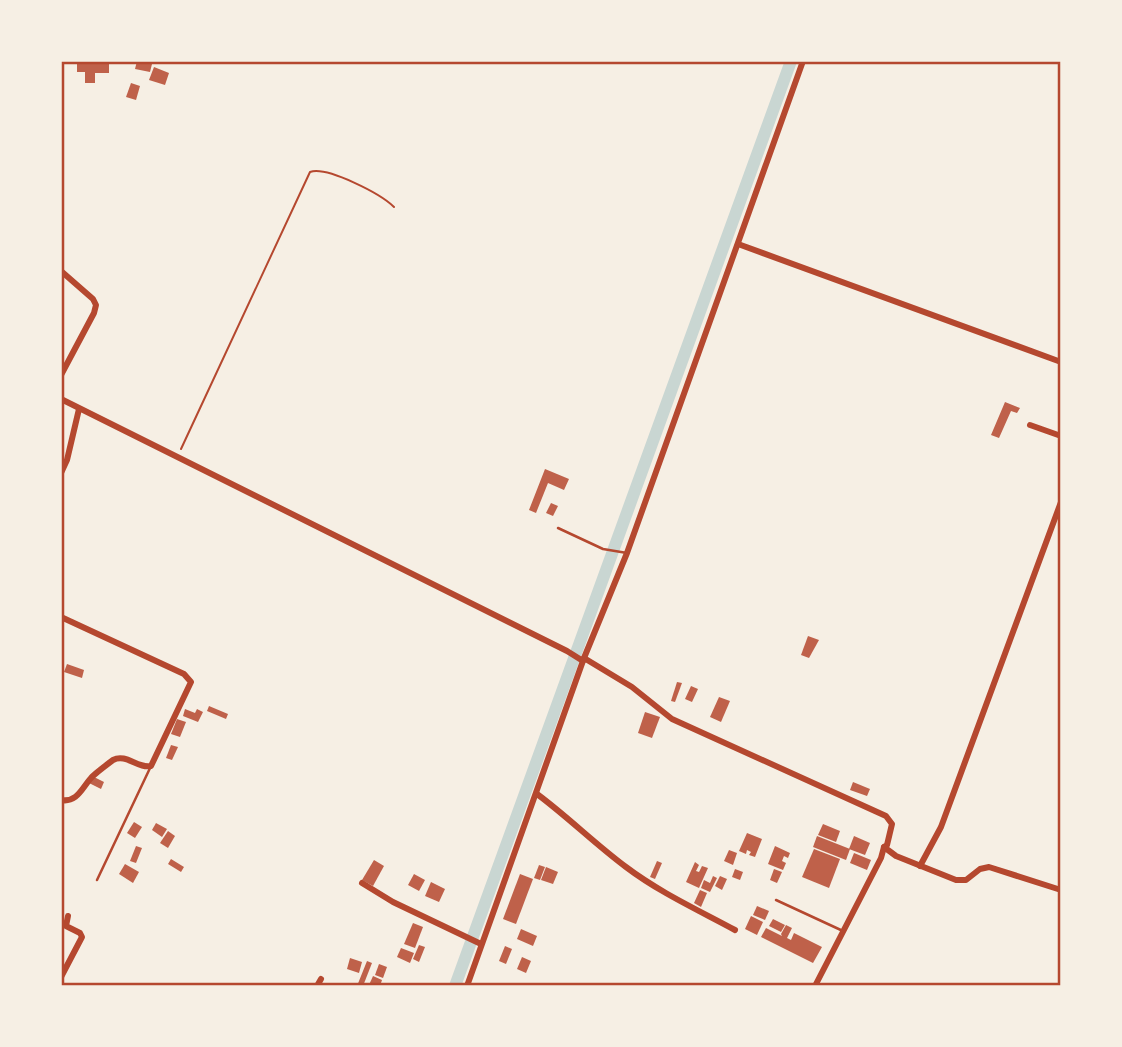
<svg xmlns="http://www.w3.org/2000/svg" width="1122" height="1047" font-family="Inter,sans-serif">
<rect width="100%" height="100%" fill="#f6efe4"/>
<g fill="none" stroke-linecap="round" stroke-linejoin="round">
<!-- canal -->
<path stroke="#c9d6d2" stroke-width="12" d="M455 986 791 61"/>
</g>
<!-- building -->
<g fill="#bf614a">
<path d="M77 61H109V73H95V83H85V72H77Z"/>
<path d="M137 61 152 64 150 72 135 69Z"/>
<path d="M154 67 169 73 165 85 149 80Z"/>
<path d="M131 83 140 86 136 100 126 97Z"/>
<path d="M1005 402 1020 408 1017 413 1011 411 999 438 991 435Z"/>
<path d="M545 469 569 479 564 490 548 483 536 513 529 510Z"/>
<path d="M551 503 558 506 553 516 546 513Z"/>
<path d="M808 636 819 640 809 658 801 655Z"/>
<path d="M67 664 84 670 82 678 64 672Z"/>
<path d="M677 682 682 683 675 702 671 701Z"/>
<path d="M691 686 698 689 692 702 685 699Z"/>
<path d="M719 697 730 701 721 722 710 717Z"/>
<path d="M209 706 228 714 226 719 207 711Z"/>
<path d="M185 709 195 713 197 709 203 712 198 722 183 716Z"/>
<path d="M645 712 660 717 652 738 638 733Z"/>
<path d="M177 719 186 722 180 737 171 734Z"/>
<path d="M171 745 178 747 172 760 166 758Z"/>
<path d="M92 776 104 782 101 789 89 783Z"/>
<path d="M853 782 870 789 867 796 850 790Z"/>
<path d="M134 822 142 827 135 838 127 833Z"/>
<path d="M156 823 167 829 162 837 152 830Z"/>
<path d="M823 824 840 831 836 842 818 835Z"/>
<path d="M168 831 175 836 168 848 160 843Z"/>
<path d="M747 833 762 839 755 857 749 855 751 852 747 850 746 854 739 851Z"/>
<path d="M817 836 850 849 846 860 813 847Z"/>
<path d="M854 836 870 843 865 855 849 849Z"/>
<path d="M136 846 142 848 136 863 130 861Z"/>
<path d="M775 846 790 853 788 858 784 856 782 861 786 863 783 870 768 864Z"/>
<path d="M814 849 840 859 829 888 802 877Z"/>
<path d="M729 850 737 853 733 865 724 861Z"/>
<path d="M854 853 871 860 867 870 850 863Z"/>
<path d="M171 859 184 867 181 872 168 864Z"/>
<path d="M374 860 384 866 373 886 362 880Z"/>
<path d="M657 861 662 863 655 879 650 877Z"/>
<path d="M695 862 699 865 696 871 699 872 702 866 708 868 699 888 686 882Z"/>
<path d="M125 864 139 872 133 883 119 874Z"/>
<path d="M539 865 545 867 540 880 534 878Z"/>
<path d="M546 867 558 872 553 884 541 880Z"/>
<path d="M735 869 743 872 740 880 732 877Z"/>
<path d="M774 869 782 872 777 883 770 880Z"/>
<path d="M414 874 425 880 419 891 408 885Z"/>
<path d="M520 874 533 879 516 924 503 919Z"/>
<path d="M713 876 717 878 710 892 701 888 704 880 710 883Z"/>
<path d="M720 876 727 879 722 890 715 886Z"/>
<path d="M431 882 445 889 439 902 425 896Z"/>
<path d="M700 890 707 893 701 907 694 903Z"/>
<path d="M757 906 769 911 765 920 753 915Z"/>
<path d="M751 916 763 922 757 935 745 929Z"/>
<path d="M773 919 785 925 781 932 769 926Z"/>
<path d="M413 923 423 927 415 948 404 944Z"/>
<path d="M786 925 792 928 787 938 791 940 794 933 822 947 813 963 761 937 766 928 782 936 781 934Z"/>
<path d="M521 929 537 936 533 946 517 939Z"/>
<path d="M419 945 425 947 419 962 413 959Z"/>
<path d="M505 946 512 949 506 964 499 961Z"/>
<path d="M401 948 414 953 410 963 397 957Z"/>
<path d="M522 957 531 961 526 973 517 969Z"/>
<path d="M350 958 362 962 359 973 347 969Z"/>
<path d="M367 961 372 963 363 986H357Z"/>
<path d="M379 964 387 967 383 978 375 975Z"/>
<path d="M373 976 382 980 380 986 369 985Z"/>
</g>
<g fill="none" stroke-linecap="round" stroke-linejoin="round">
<!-- path -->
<path stroke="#b5482f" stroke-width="2" d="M181 449 310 172C327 166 381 194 394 207"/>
<!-- service -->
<g stroke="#b5482f" stroke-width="2.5">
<path d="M558 528 603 549 627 553"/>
<path d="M97 880 151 766"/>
<path d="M776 900 843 931"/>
</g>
<!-- minor -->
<g stroke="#b5482f" stroke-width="6">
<path d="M738 244 1061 362"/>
<path d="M61 271 93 299 96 305 94 313 61 375"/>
<path d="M61 399 567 651 583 661 584 658 632 687 672 719 886 816 892 824 887 845 884 847 896 856 956 880H966L980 869 989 867 1061 890"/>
<path d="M1030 425 1061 436"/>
<path d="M61 473 67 460 79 409"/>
<path d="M61 617 184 674 191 682 151 766C138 769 126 753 113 760 109 763 93 775 91 778 82 788 77 803 61 800"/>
<path d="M537 794C568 817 595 844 626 867 659 892 698 910 735 930"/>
<path d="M920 866 941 827 1061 502"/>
<path d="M362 883 393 902 481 944"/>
<path d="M61 977 82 937 80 933 66 926 68 916"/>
<path d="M317 986 321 979"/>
<path d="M467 986 584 658 627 553 803 61"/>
<path d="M815 986 881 858 884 847"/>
</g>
</g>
<!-- border -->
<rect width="1122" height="1047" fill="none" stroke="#f6efe4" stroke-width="126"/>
<rect x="63" y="63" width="996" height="921" fill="none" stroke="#b5482f" stroke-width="2.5"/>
</svg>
